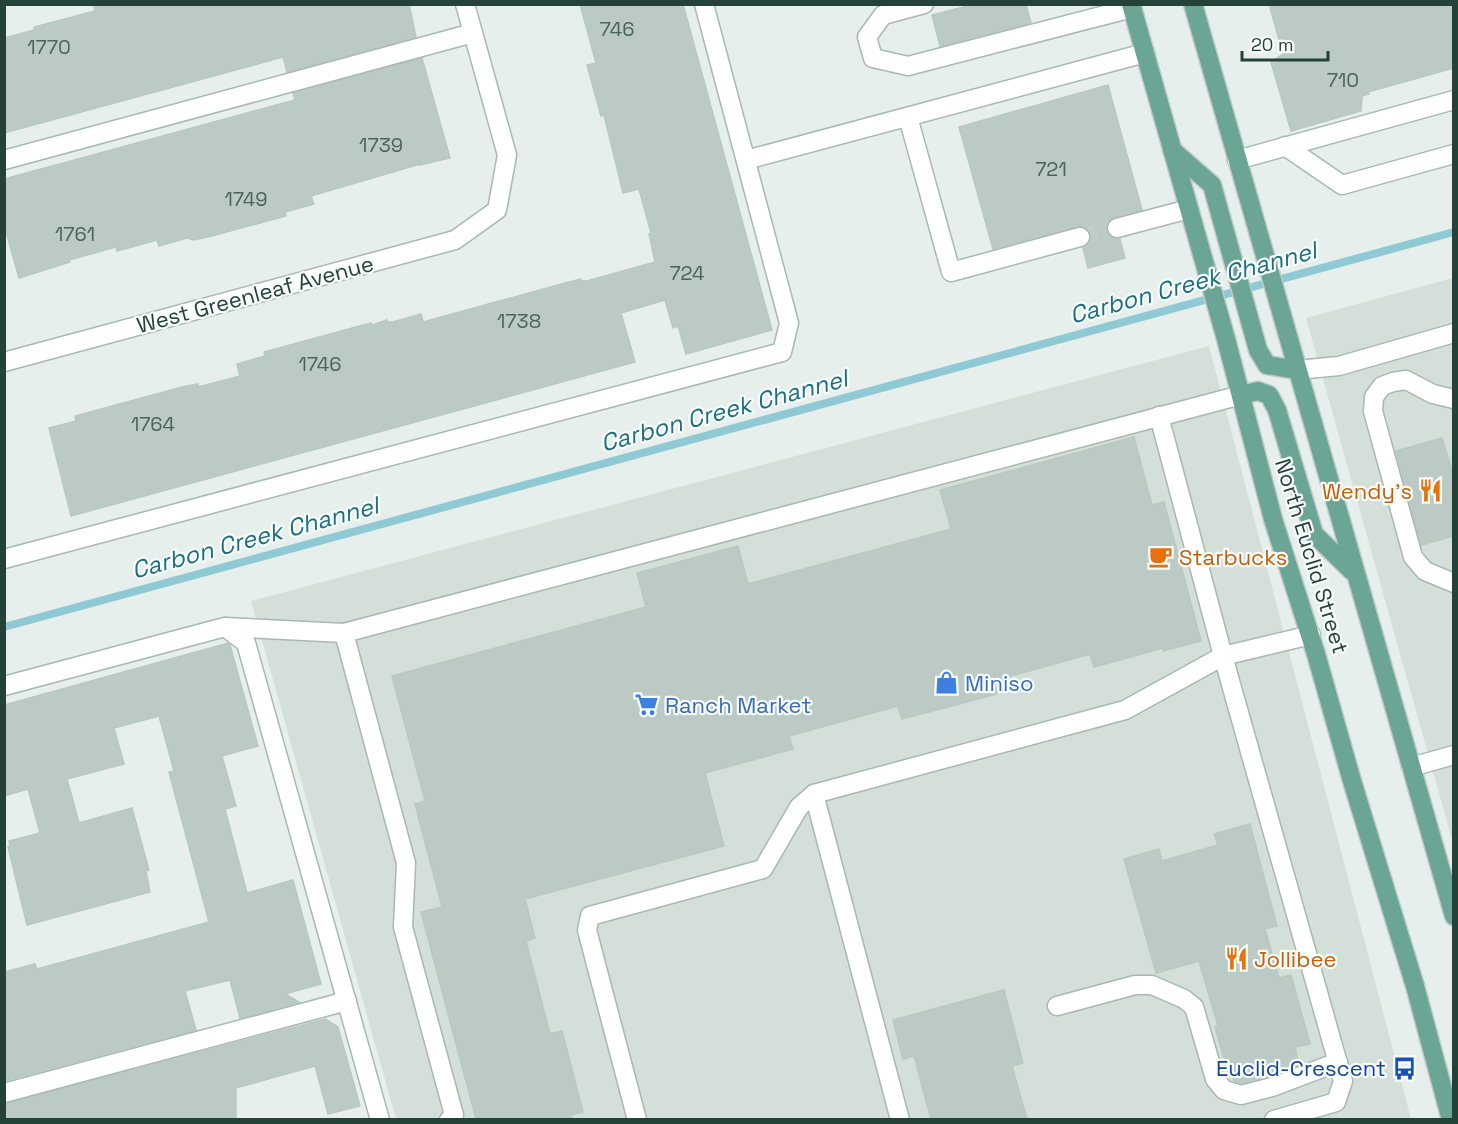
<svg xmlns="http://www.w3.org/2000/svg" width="1458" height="1124" font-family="'Space Grotesk',sans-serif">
<rect width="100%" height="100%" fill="#e6efeb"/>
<!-- built -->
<g fill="#d4dfda">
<path d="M1453 278V843L1306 318Z"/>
<path d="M1209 346 1411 1119H396L251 601Z"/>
</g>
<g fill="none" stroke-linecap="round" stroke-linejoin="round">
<!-- stream -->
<path stroke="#8ec9d4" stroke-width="8" d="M4 627 1454 232"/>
</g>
<!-- building -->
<g fill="#bbcac4" stroke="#b8c9c2" stroke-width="1.5">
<path d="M93 4H409L416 37 287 72 283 57 4 133V38L34 30V27L95 11Z"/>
<path d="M580 4H683L772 330 686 354 678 326 673 328 665 300 621 313 635 362 71 516 49 428 76 421 75 416 182 387 198 384V387L240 376 237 364 265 356 264 352 371 323 372 325 387 320 388 322H393L421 314 423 322 565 283 581 279V281H587L655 262 649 234 651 233 639 189 623 193 604 115 601 116 587 65 596 63Z"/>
<path d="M975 4H1026L1031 23 940 46 932 15Z"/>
<path d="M1269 4H1454V68L1368 92 1369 94 1362 96 1361 111 1291 131 1271 62 1283 54Z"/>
<path d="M422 58 450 158 420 165V164L311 196 314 204 285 212 286 216 208 237 193 240 187 238 159 246 157 240 117 251 116 247 69 260 70 262 19 278 4 225V179L295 100 293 93Z"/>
<path d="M1108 85 1142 210 1114 217 1106 225 1109 235 1114 239H1120L1125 258 1088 268 1083 248 1088 244 1091 235 1087 229 1082 226 993 249 959 127Z"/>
<path d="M1134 437 1152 505 1164 502 1201 641 1163 651V648L1094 667 1090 654 994 681 997 694 902 719 898 706 789 736 793 749 705 773 724 846 525 899 535 938 526 941 550 1034 562 1031 583 1112 571 1115 572 1119H476L421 912 442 907 415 804 425 801 392 676 646 607 637 573 738 546 748 584 951 529 940 490Z"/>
<path d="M1442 438 1454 477V536L1421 545 1396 451Z"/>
<path d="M228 643 230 645 258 746 222 756 236 806 225 809 247 893 293 880 321 984 285 994 299 1002 240 1018 230 980 185 991 196 1030 4 1081V972L35 964 37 969 209 922 169 772 174 771 159 716 114 728 124 764 67 779 79 823 132 808 149 870 146 871 150 892 27 925 8 847 10 846 9 841 40 833 28 789 4 796V705Z"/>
<path d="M1250 824 1277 926 1265 929 1279 978 1291 975 1310 1044 1295 1047 1299 1065 1269 1076 1241 1083 1234 1081 1232 1071 1228 1072 1215 1027 1218 1026 1199 961 1156 973 1124 859 1159 849 1162 861 1218 845 1214 834Z"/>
<path d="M1004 990 1023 1063 1012 1066 1027 1119H931L914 1056 903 1059 893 1020Z"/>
<path d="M325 1019 338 1027 360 1106 328 1114 315 1066 236 1088V1119H4V1104Z"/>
</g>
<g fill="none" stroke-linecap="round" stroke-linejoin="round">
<!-- minor-tunnel -->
<path stroke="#bfccc8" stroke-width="18" stroke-dasharray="18 9" stroke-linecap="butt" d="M1080 237 1117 228"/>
<defs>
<g id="minor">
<path d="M924 4 883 15 867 37 873 58 908 66 1132 8"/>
<path d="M908 117 951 272 1080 237"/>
<path d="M1285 146 1342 185 1454 154"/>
<path d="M4 160 473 33"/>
<path d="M746 160 1145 53"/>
<path d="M1237 160 1454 100"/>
<path d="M1117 228 1189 209"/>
<path d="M4 362 455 240 497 210 507 155 465 4"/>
<path d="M1297 370 1339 366 1454 333"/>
<path d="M1454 399 1433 394 1406 380 1393 382 1382 386 1374 397 1373 411 1413 557 1425 571 1454 583"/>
<path d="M1159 416 1223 656 1343 1081 1336 1102 1274 1120"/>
<path d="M4 559 782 352 789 323 704 4"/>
<path d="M225 627 344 633 1241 395"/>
<path d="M344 633 406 863 403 927 454 1115 449 1120"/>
<path d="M4 686 225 627 246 643 380 1120"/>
<path d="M1411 767 1454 755"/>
<path d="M814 794 900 1120"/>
<path d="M1057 1006 1135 985H1152L1184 999 1194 1007 1215 1079 1224 1090 1241 1095 1272 1087 1338 1062"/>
<path d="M4 1093 347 1001"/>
<path d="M637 1120 587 930 590 916 763 869 799 807 814 794 1125 710 1223 656 1311 635"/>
</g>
<g id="major">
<path d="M1131 4 1226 339 1273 519 1316 654 1352 781 1415 986 1451 1120"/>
<path d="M1193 4 1454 916"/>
<path d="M1172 150 1212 185 1258 350 1267 365 1297 370"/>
<path d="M1241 395 1258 391 1269 395 1277 410 1314 534 1352 571"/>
</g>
</defs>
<!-- minor casing -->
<use href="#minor" stroke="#a8b8b2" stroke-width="21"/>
<!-- major casing -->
<use href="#major" stroke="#c2cac8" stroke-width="21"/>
<!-- minor -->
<use href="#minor" stroke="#fff" stroke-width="18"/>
<!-- major -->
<use href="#major" stroke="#6aa596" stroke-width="18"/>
</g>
<!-- icons -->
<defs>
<symbol id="restaurant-bare" viewBox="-9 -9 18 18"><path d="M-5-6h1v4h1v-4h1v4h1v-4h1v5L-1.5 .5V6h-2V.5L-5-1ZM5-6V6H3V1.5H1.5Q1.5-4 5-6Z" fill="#e8710a" stroke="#f7fbf9" stroke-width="2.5" paint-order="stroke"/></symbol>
<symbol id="cafe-bare" viewBox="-9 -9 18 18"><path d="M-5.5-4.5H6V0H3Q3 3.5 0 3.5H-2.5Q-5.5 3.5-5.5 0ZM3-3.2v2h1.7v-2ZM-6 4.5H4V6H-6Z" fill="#e8710a" stroke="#f7fbf9" stroke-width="2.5" paint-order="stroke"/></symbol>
<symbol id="shop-bare" viewBox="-9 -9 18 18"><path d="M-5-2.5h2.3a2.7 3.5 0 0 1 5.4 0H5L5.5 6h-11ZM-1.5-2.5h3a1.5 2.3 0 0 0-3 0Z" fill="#3f7fe0" stroke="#f7fbf9" stroke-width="2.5" paint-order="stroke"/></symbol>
<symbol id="supermarket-bare" viewBox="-9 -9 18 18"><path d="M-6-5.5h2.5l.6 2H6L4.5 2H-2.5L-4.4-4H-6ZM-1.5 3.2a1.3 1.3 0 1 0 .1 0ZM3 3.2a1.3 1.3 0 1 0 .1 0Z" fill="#3f7fe0" stroke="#f7fbf9" stroke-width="2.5" paint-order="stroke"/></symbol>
<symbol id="bus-bare" viewBox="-9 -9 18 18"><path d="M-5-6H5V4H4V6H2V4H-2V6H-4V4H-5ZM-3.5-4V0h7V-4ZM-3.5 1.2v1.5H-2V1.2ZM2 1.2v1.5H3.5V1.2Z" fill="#1a4fb4" stroke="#f7fbf9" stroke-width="2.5" paint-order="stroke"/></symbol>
</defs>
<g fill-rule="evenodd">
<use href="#restaurant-bare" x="1414" y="474" width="33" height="33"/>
<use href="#cafe-bare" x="1144" y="540" width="33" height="33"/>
<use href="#shop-bare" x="930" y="666" width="33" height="33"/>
<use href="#supermarket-bare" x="630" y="688" width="33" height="33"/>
<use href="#restaurant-bare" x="1220" y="942" width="33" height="33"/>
<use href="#bus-bare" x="1388" y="1052" width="33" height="33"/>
</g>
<g text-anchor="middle" stroke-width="4.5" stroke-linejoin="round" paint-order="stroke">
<!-- number labels -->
<g font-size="20" fill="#4a645c">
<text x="617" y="36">746</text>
<text x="49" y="54">1770</text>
<text x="1343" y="87">710</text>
<text x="381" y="152">1739</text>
<text x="1051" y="176">721</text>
<text x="246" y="206">1749</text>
<text x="75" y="241">1761</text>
<text x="687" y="280">724</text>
<text x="519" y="328">1738</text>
<text x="320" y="371">1746</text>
<text x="153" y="431">1764</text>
</g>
<!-- street labels -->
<g font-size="22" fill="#24423a" stroke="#f7fbf9">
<text transform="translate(255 294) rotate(-15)" y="8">West Greenleaf Avenue</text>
<text transform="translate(1312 556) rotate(73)" y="8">North Euclid Street</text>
</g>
<!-- food labels -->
<g font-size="22" fill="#c56008" stroke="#f7fbf9" text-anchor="start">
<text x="1412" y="499" text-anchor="end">Wendy's</text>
<text x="1179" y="565">Starbucks</text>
<text x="1254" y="967">Jollibee</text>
</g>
<!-- shop labels -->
<g font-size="22" fill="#366cbe" stroke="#f7fbf9" text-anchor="start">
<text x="965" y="691">Miniso</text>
<text x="665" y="713">Ranch Market</text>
</g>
<!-- transit labels -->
<g font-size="22" fill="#164399" stroke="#f7fbf9" text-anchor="end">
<text x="1386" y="1076">Euclid-Crescent</text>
</g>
<!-- water labels -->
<g font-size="24" font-style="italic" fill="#1c6f80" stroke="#f7fbf9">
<text transform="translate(1193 283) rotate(-15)" y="8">Carbon Creek Channel</text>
<text transform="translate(724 411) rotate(-15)" y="8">Carbon Creek Channel</text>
<text transform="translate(255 538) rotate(-15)" y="8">Carbon Creek Channel</text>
</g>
</g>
<!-- border -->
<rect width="1458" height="1124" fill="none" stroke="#24423a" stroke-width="12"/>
<!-- scale -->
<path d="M1242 51v9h86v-9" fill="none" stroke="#24423a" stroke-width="3"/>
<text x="1251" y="51" font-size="18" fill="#24423a" stroke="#f7fbf9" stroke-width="4.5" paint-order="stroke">20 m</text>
</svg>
